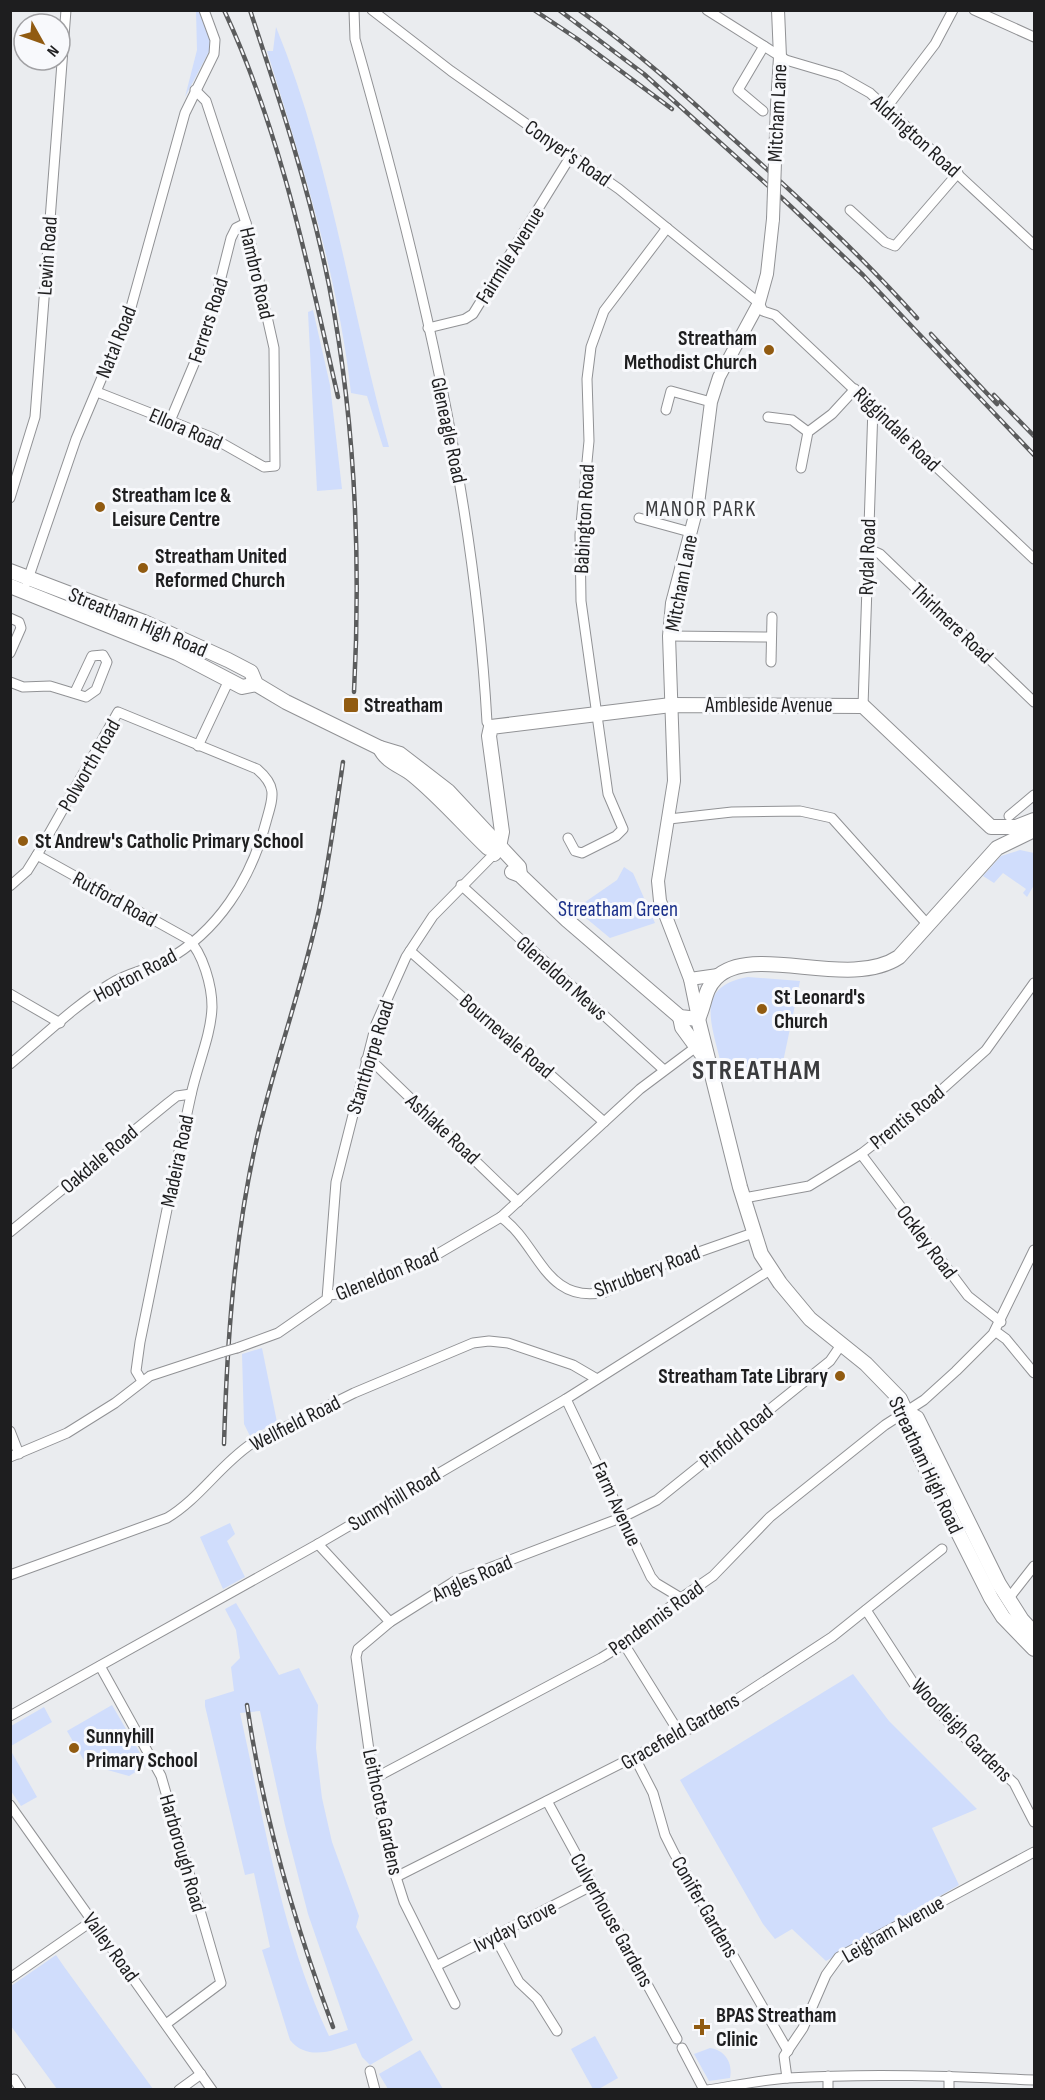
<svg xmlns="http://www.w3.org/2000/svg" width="1045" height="2100" font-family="'Sofia Sans Condensed',sans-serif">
<rect width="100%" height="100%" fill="#eaecef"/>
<!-- green -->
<g fill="#d0ddfc" fill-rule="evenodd">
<path d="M196 11H199L212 46 185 97 197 50Z"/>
<path d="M276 27C331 161 350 307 389 447H383L367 396 351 393C338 275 302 164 267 51H273Z"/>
<path d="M313 310 330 385 342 489 317 491 308 312Z"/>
<path d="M1020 850 1034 853V885L1027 897 1023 893 1026 889 1003 873 994 883 983 876 1001 856Z"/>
<path d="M624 867 633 873 655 923 610 938 575 909 617 880Z"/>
<path d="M748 977 800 981 783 1062 725 1071 722 1069C714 1028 691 987 748 977Z"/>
<path d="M262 1348 277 1422 250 1436 244 1424 242 1354Z"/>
<path d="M230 1523 235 1534 227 1541 245 1577 223 1589 200 1537Z"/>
<path d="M236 1603 279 1675 299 1668 318 1705 316 1748 322 1798 332 1842 359 1916 356 1927 413 2040 370 2065 362 2057 356 2043C334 2050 308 2062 290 2040L262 1950 270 1947 254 1873 245 1875 205 1706V1700L234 1691 231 1667 240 1658 236 1630 225 1609ZM260 1711 285 1825 308 1914 348 2030 329 2036C282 1936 264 1820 240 1713Z"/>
<path d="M853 1674 889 1721 977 1809 932 1828 959 1885 826 1961 792 1929 775 1939 763 1924 680 1780Z"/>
<path d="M112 1705 147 1765 129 1776 86 1764 67 1731Z"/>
<path d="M44 1707 52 1722 11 1746V1726Z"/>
<path d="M11 1751 37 1797 21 1806 11 1791Z"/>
<path d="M56 1955 65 1968 153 2089H57L11 2026V1986Z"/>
<path d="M595 2036 618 2078 597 2090 593 2089 571 2049Z"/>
<path d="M710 2048C725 2050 733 2063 730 2078L709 2081 694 2054Z"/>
<path d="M420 2050 443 2089H388L379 2074Z"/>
</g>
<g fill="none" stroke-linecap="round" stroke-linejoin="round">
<defs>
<g id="minor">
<path d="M354 10 355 39C418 261 474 491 487 722L491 727"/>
<path d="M372 10 451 71 619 189 759 303 763 311 775 315 1034 559"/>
<path d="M707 10 786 60 840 76 870 93 1034 245"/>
<path d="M974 10 1034 37"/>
<path d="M887 107 935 44 953 10"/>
<path d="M763 111 738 90 764 46"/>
<path d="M850 210 885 242 895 246 958 173"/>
<path d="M428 328 465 319 473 314 572 154"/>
<path d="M97 392 211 437 264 467 275 466 274 348 246 223 206 101 195 90"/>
<path d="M666 410 671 391 711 402"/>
<path d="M768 417 792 420 808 432"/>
<path d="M170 421 207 333 231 238 236 228 246 223"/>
<path d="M801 468 808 432 832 414 855 389"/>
<path d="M10 498 35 417 66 10"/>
<path d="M639 518 690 532"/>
<path d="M867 548 880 554 1034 702"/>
<path d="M27 582 76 439 130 311 185 113 214 54 215 40 204 10"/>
<path d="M10 618 19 622 21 628 10 653"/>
<path d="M669 636 771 637"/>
<path d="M771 662 772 617"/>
<path d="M10 682 23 687 50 686 86 697 96 690 107 662 103 655 92 656 75 692"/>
<path d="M863 706 873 407"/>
<path d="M198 746 229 680"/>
<path d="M1009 816 1034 795"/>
<path d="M669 819 732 812 800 811 832 818 928 925"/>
<path d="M568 838 575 851 582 853 616 836 623 829 608 794 581 601 580 535 589 441 587 379 591 347 604 311 667 228"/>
<path d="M37 855 188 939C203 953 212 986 212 1007 211 1036 197 1066 191 1095 173 1177 157 1260 140 1342L136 1371 142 1381"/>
<path d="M461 885 664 1070"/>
<path d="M10 886 27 871 37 855 118 712 257 769C278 787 273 797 266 822 251 879 218 932 165 961 147 970 127 973 110 984 74 1006 43 1037 10 1064"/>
<path d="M410 951 604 1122"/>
<path d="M10 994 60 1023"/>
<path d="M366 1060 377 1066 518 1202"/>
<path d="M861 1154 968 1296 1001 1322"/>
<path d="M744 1198 809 1186 861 1154 928 1102 986 1050 1034 983"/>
<path d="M501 1217C539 1244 545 1305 605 1292L659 1266 753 1233"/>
<path d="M10 1232 168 1103 177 1096 191 1094"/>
<path d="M329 1295 338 1294 436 1255 501 1217 640 1089 696 1047"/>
<path d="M995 1331 1006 1339 1034 1373"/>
<path d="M237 1348 278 1333 327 1299 336 1182 376 1024 406 957 433 916 494 854"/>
<path d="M566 1399 651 1577 656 1583 681 1598"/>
<path d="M10 1431 19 1454"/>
<path d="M10 1457 67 1433 115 1403 150 1376 223 1352"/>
<path d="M318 1544 390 1622"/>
<path d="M10 1575 167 1518C199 1499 220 1465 251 1444L354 1393 473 1343 489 1341 508 1343 573 1365 597 1379"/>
<path d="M1009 1598 1034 1566"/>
<path d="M866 1610 914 1684 950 1724 1014 1783 1034 1822"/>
<path d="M624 1644 680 1734"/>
<path d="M100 1666 161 1776 221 1983 166 2024"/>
<path d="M10 1716 318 1544 566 1399 770 1270"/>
<path d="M635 1758 653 1793 665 1835 674 1853 788 2051"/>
<path d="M373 1779 601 1658 624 1644 681 1598 713 1576 770 1517 885 1425 924 1400 956 1371 993 1334 1034 1250"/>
<path d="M547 1801 677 2039"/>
<path d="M10 1805 212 2090"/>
<path d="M396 1877 699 1724 832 1637 942 1549"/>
<path d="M495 1937 519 1982 537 1999 557 2031"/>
<path d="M436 1966 593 1885"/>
<path d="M10 1978 92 1921"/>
<path d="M455 2004 404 1902 396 1877 373 1779 356 1657 358 1649 390 1622 455 1581 623 1517 657 1500 830 1361 841 1345"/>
<path d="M682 2048 704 2090"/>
<path d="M370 2071 375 2090"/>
<path d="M828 2076V2090"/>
<path d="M949 2076V2090"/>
<path d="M787 2078 784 2056 803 2028 826 1975 839 1957 1034 1852"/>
<path d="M14 2079 21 2090"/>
<path d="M179 2090 201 2074"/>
<path d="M707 2090C734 2086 761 2080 788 2078 870 2073 953 2076 1034 2080"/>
</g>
<g id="major">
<path d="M777 105 780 57 778 10"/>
<path d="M690 979 718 975"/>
<path d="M698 1018 690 979 660 901 658 881 674 781 669 636 672 603 698 504 711 402 719 377 759 303 767 274 773 219"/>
</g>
<g id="highway">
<path d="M10 571 144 622 228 660 251 672 256 684 286 702 380 748 400 754 448 791 519 867 520 875"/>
<path d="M10 586 177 653 242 687 256 684"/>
<path d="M380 748C386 762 402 766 413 775 440 797 463 824 488 848"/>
<path d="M494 854 500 842 502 832 489 736 491 727 671 705 863 706 991 827H1016L1034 820"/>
<path d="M512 872 520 875 567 920 680 1017 698 1019"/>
<path d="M680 1017 682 1027 709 1064"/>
<path d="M698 1019 740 1187 761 1254 780 1283 810 1319 866 1364 900 1399 906 1412V1423L920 1457 991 1598 1003 1617 1034 1649"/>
<path d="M698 1019C705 1005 704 990 716 978 753 942 848 991 899 957L997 848 1034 830"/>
<path d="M906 1412 917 1418 999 1584 1022 1620 1034 1633"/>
</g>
</defs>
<!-- minor casing -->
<use href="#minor" stroke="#919295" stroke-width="11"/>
<!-- major casing -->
<use href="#major" stroke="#919295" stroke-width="14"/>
<!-- highway casing -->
<use href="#highway" stroke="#919295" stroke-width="16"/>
<!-- minor -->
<use href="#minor" stroke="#fff" stroke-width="9"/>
<!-- major -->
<use href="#major" stroke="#fff" stroke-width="12"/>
<!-- highway -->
<use href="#highway" stroke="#fff" stroke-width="14"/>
<defs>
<g id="rail">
<path d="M224 10C281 132 308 266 338 397"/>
<path d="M250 10C280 101 310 192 329 285 355 418 361 557 354 692"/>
<path d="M534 10 579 40 672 109"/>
<path d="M559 10 644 74 784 200 863 275 1034 455"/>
<path d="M579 10C633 48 682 92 730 136 795 194 859 253 917 318"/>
<path d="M931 334 997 404"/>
<path d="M994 395 1034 436"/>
<path d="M224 1444C227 1342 234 1238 257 1138 275 1061 302 987 319 910 329 861 336 811 343 762"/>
<path d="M247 1705C263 1816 294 1922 333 2027"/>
</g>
</defs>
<!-- rail casing -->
<use href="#rail" stroke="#5b5c5d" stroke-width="4.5"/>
<!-- rail -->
<use href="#rail" stroke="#f8f9fc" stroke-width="2" stroke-dasharray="7" stroke-linecap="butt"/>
<defs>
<path id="minor-bridge" d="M223 1352 237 1348"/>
<path id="major-bridge" d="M773 219 777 105"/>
</defs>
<!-- minor-bridge casing -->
<use href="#minor-bridge" stroke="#919295" stroke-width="11" stroke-linecap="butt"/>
<!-- major-bridge casing -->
<use href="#major-bridge" stroke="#919295" stroke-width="14" stroke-linecap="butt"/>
<!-- minor-bridge -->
<use href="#minor-bridge" stroke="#fff" stroke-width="9"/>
<!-- major-bridge -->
<use href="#major-bridge" stroke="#fff" stroke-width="12"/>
</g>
<!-- markers -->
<g fill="#915b11" stroke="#f8f9fc" stroke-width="2">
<circle cx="769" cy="350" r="6"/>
<circle cx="100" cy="507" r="6"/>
<circle cx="143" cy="568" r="6"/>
<rect x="343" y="697" width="16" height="16" rx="3"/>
<circle cx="23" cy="841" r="6"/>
<circle cx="762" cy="1009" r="6"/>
<circle cx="840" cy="1376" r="6"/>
<circle cx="74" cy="1748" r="6"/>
<path d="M699 2018h6v6h6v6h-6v6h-6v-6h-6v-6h6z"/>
</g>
<g text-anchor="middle" stroke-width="6" stroke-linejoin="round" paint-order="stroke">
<!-- street labels -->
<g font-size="21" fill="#1e1e1f" stroke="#f8f9fc">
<text transform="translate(777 113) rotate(-87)" y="7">Mitcham Lane</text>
<text transform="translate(916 136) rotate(42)" y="7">Aldrington Road</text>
<text transform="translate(568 153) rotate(35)" y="7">Conyer's Road</text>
<text transform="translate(510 255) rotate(-58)" y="7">Fairmile Avenue</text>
<text transform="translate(47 256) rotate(-86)" y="7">Lewin Road</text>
<text transform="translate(257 273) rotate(77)" y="7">Hambro Road</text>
<text transform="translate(208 320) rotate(-72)" y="7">Ferrers Road</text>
<text transform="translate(116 342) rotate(-68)" y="7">Natal Road</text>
<text transform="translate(186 429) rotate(23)" y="7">Ellora Road</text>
<text transform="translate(897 429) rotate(44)" y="7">Riggindale Road</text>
<text transform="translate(449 430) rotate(78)" y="7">Gleneagle Road</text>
<text transform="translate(584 519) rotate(-87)" y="7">Babington Road</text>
<text transform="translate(867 557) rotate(-88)" y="7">Rydal Road</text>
<text transform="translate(681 583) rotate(-79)" y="7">Mitcham Lane</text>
<text transform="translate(138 622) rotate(23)" y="7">Streatham High Road</text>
<text transform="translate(952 623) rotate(44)" y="7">Thirlmere Road</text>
<text x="769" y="712">Ambleside Avenue</text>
<text transform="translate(89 765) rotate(-60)" y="7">Polworth Road</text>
<text transform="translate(115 899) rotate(29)" y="7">Rutford Road</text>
<text transform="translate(135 975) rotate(-28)" y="7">Hopton Road</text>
<text transform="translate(562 978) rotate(42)" y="7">Gleneldon Mews</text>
<text transform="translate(507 1036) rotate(41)" y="7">Bournevale Road</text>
<text transform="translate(370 1057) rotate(-73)" y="7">Stanthorpe Road</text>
<text transform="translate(907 1117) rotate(-39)" y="7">Prentis Road</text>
<text transform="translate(443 1129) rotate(43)" y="7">Ashlake Road</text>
<text transform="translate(99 1159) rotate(-40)" y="7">Oakdale Road</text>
<text transform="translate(177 1161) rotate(-78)" y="7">Madeira Road</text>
<text transform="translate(927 1242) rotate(53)" y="7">Ockley Road</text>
<text transform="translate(647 1271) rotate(-21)" y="7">Shrubbery Road</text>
<text transform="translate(387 1274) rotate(-22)" y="7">Gleneldon Road</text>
<text transform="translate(295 1423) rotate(-27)" y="7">Wellfield Road</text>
<text transform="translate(736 1436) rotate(-39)" y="7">Pinfold Road</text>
<text transform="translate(926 1465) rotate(65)" y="7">Streatham High Road</text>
<text transform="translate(394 1499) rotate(-31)" y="7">Sunnyhill Road</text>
<text transform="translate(617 1504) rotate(65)" y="7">Farm Avenue</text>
<text transform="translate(472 1578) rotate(-24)" y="7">Angles Road</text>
<text transform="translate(656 1618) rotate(-36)" y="7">Pendennis Road</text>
<text transform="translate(962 1730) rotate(46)" y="7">Woodleigh Gardens</text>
<text transform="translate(680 1731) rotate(-30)" y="7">Gracefield Gardens</text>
<text transform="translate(383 1812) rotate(78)" y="7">Leithcote Gardens</text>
<text transform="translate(183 1853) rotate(74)" y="7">Harborough Road</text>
<text transform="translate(705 1907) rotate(60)" y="7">Conifer Gardens</text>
<text transform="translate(612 1920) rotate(61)" y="7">Culverhouse Gardens</text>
<text transform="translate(515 1926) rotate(-27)" y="7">Ivyday Grove</text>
<text transform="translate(893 1929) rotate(-30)" y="7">Leigham Avenue</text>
<text transform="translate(111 1947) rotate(54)" y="7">Valley Road</text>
</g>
<!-- poi labels -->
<g font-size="21" font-weight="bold" fill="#1e1e1f" stroke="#f8f9fc" text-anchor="start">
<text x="757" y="345" text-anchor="end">Streatham<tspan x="757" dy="24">Methodist Church</tspan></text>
<text x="112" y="502">Streatham Ice &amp;<tspan x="112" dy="24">Leisure Centre</tspan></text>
<text x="155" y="563">Streatham United<tspan x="155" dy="24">Reformed Church</tspan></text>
<text x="364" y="712">Streatham</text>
<text x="35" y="848">St Andrew's Catholic Primary School</text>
<text x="774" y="1004">St Leonard's<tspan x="774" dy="24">Church</tspan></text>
<text x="828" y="1383" text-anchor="end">Streatham Tate Library</text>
<text x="86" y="1743">Sunnyhill<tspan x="86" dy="24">Primary School</tspan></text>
<text x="716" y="2022">BPAS Streatham<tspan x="716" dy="24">Clinic</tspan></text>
</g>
<!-- park labels -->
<g font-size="21" fill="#1a2f89" stroke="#f8f9fc">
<text x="618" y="916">Streatham Green</text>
</g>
<!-- neighbourhood labels -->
<g font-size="22" letter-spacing="1.5" fill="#3b3c3e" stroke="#f8f9fc">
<text x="701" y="516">MANOR PARK</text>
</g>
<!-- district labels -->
<g font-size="27" font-weight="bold" letter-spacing="1.5" fill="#3b3c3e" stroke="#f8f9fc">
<text x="757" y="1079">STREATHAM</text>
</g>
</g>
<!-- border -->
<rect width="1045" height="2100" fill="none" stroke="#1e1e1f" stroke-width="24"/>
<!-- north arrow -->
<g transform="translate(42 42) rotate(130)"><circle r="28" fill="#f8f9fc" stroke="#a1a1a4" stroke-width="1.5"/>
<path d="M0-4.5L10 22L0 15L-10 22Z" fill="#915b11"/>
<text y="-9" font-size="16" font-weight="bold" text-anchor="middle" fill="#1e1e1f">N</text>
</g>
</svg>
